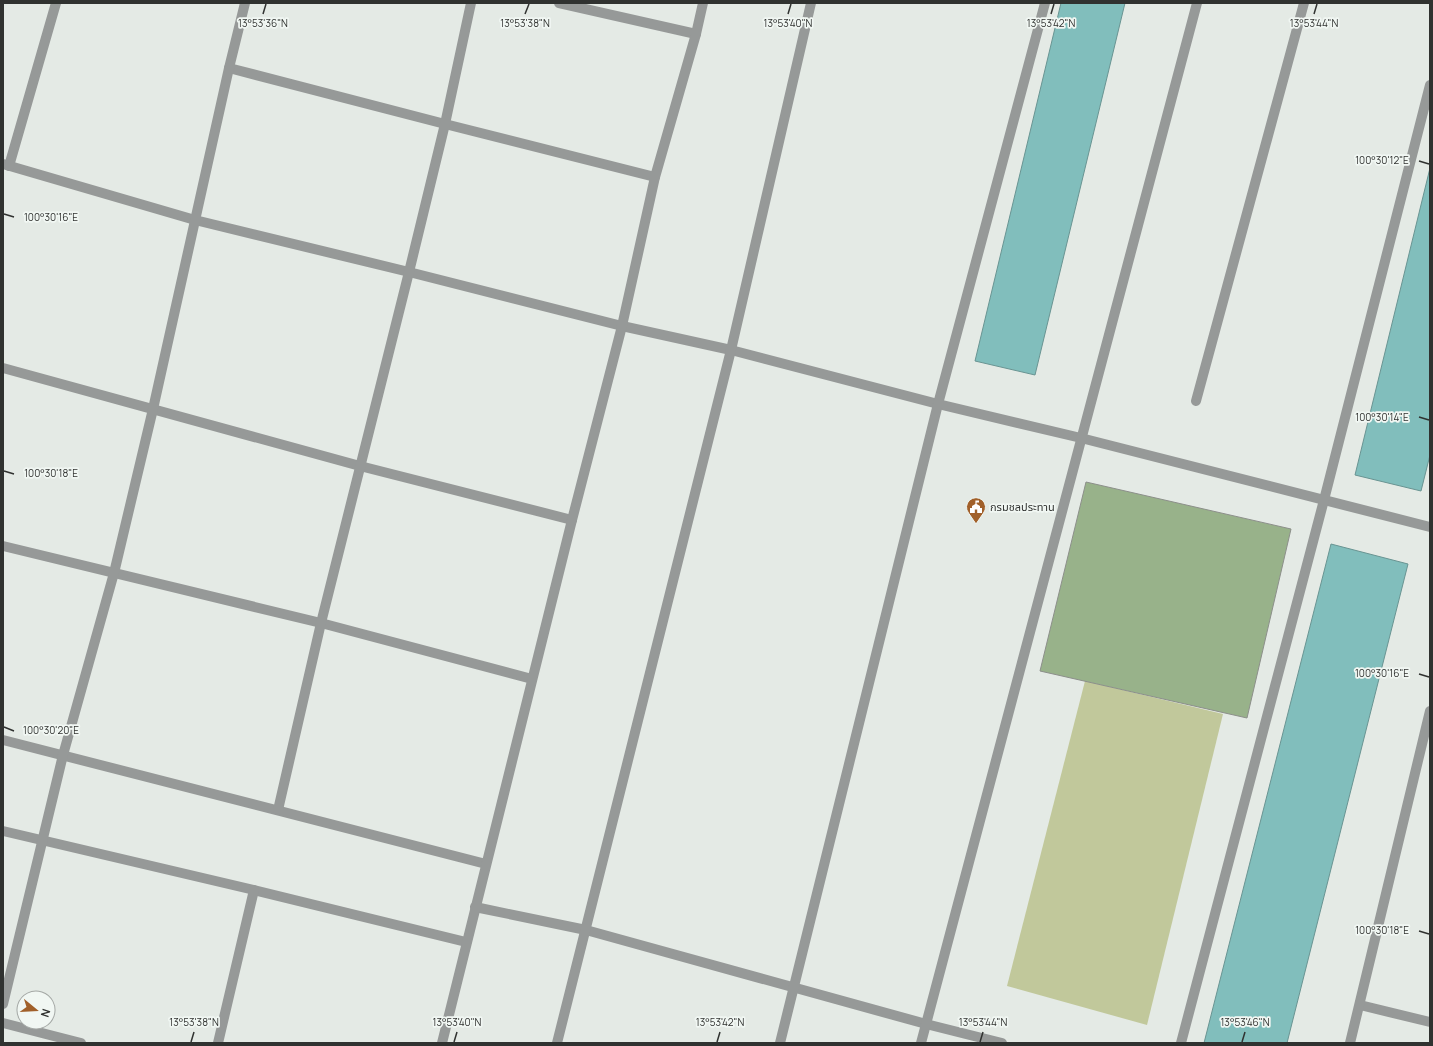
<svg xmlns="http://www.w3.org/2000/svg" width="1433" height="1046" font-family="Manrope,'Noto Sans Thai',sans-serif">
<rect width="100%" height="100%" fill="#e4eae5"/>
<!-- green -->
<path fill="#c1c89b" d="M1085 681 1223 714 1147 1025 1007 986Z"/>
<!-- water -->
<g fill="#81bebc" stroke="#699492">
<path d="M1061 3H1125L1035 375 975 361Z"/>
<path d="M1430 168V455L1421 491 1355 475Z"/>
<path d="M1331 544 1408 564 1287 1043H1204Z"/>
</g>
<!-- building -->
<path fill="#98b28a" stroke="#8c8f8a" d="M1086 482 1291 529 1247 718 1040 671Z"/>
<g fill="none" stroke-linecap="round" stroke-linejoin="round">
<!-- lane -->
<path stroke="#969998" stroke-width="10" d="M1360 1005 1430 1022"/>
<!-- street -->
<g stroke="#969998" stroke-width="10">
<path d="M559 3 696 34"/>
<path d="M229 68 445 124 655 177"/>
<path d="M3 164 195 220 409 272 622 326 731 350 938 404 1081 438 1430 527"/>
<path d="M9 166 56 3"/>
<path d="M3 368 360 466 572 520"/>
<path d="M1196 401 1304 3"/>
<path d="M3 546 321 623 532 679"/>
<path d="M3 740 486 864"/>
<path d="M278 810 321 623 409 272 445 124 471 3"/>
<path d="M3 831 254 890 466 942"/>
<path d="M475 907 586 930 926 1024 1002 1043"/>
<path d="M3 1004 63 755 114 573 153 409 229 68 245 3"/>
<path d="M3 1023 81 1043"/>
<path d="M218 1043 254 890"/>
<path d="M442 1043 572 520 622 326 655 177 696 34 703 3"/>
<path d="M557 1043 731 350 811 3"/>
<path d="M780 1043 938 404 1045 3"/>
<path d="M921 1043 1197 3"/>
<path d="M1181 1043 1324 500 1430 85"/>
<path d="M1350 1043 1430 711"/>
</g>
</g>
<!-- ticks -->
<path fill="none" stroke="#303230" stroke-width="1.5" d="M263 14 266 4M525 14 529 4M788 14 791 4M1051 14 1054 4M1314 14 1317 4M1419 161 1429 164M4 214 14 217M1419 417 1429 420M4 471 14 474M1419 674 1429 677M4 727 14 731M1419 931 1429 934M191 1042 194 1032M454 1042 457 1032M717 1042 720 1032M980 1042 983 1032M1242 1042 1245 1032"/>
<!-- icons -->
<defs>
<symbol id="civic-pin" viewBox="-11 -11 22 30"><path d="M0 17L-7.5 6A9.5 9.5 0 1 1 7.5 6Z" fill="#a1602a" stroke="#f1f7f3"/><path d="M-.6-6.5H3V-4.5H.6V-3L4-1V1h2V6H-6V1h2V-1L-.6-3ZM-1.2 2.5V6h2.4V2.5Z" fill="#fff"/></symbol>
</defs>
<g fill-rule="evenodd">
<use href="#civic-pin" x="965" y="496" width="22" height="30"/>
</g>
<g text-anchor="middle" stroke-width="3.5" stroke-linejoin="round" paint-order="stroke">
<!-- poi labels -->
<g font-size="11" fill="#303230" stroke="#f1f7f3" text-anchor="start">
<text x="990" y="511">กรมชลประทาน</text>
</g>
</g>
<g font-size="10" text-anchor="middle" fill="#303230" stroke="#f1f7f3" stroke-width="3.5" stroke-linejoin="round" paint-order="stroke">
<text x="263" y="27">13°53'36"N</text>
<text x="525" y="27">13°53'38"N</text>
<text x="788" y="27">13°53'40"N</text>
<text x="1051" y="27">13°53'42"N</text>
<text x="1314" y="27">13°53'44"N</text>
<text x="1382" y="164">100°30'12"E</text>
<text x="51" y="221">100°30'16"E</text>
<text x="1382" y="421">100°30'14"E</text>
<text x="51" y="477">100°30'18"E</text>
<text x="1382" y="677">100°30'16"E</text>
<text x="51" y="734">100°30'20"E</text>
<text x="1382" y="934">100°30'18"E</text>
<text x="194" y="1026">13°53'38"N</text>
<text x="457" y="1026">13°53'40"N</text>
<text x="720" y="1026">13°53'42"N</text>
<text x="983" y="1026">13°53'44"N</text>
<text x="1245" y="1026">13°53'46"N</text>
</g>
<!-- border -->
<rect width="1433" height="1046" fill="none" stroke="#303230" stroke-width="8"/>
<!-- north arrow -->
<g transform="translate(36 1010) rotate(108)"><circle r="19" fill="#f1f7f3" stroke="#a4a8a5"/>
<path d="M0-3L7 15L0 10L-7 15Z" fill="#a1602a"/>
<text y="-6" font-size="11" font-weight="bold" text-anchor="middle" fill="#303230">N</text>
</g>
</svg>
